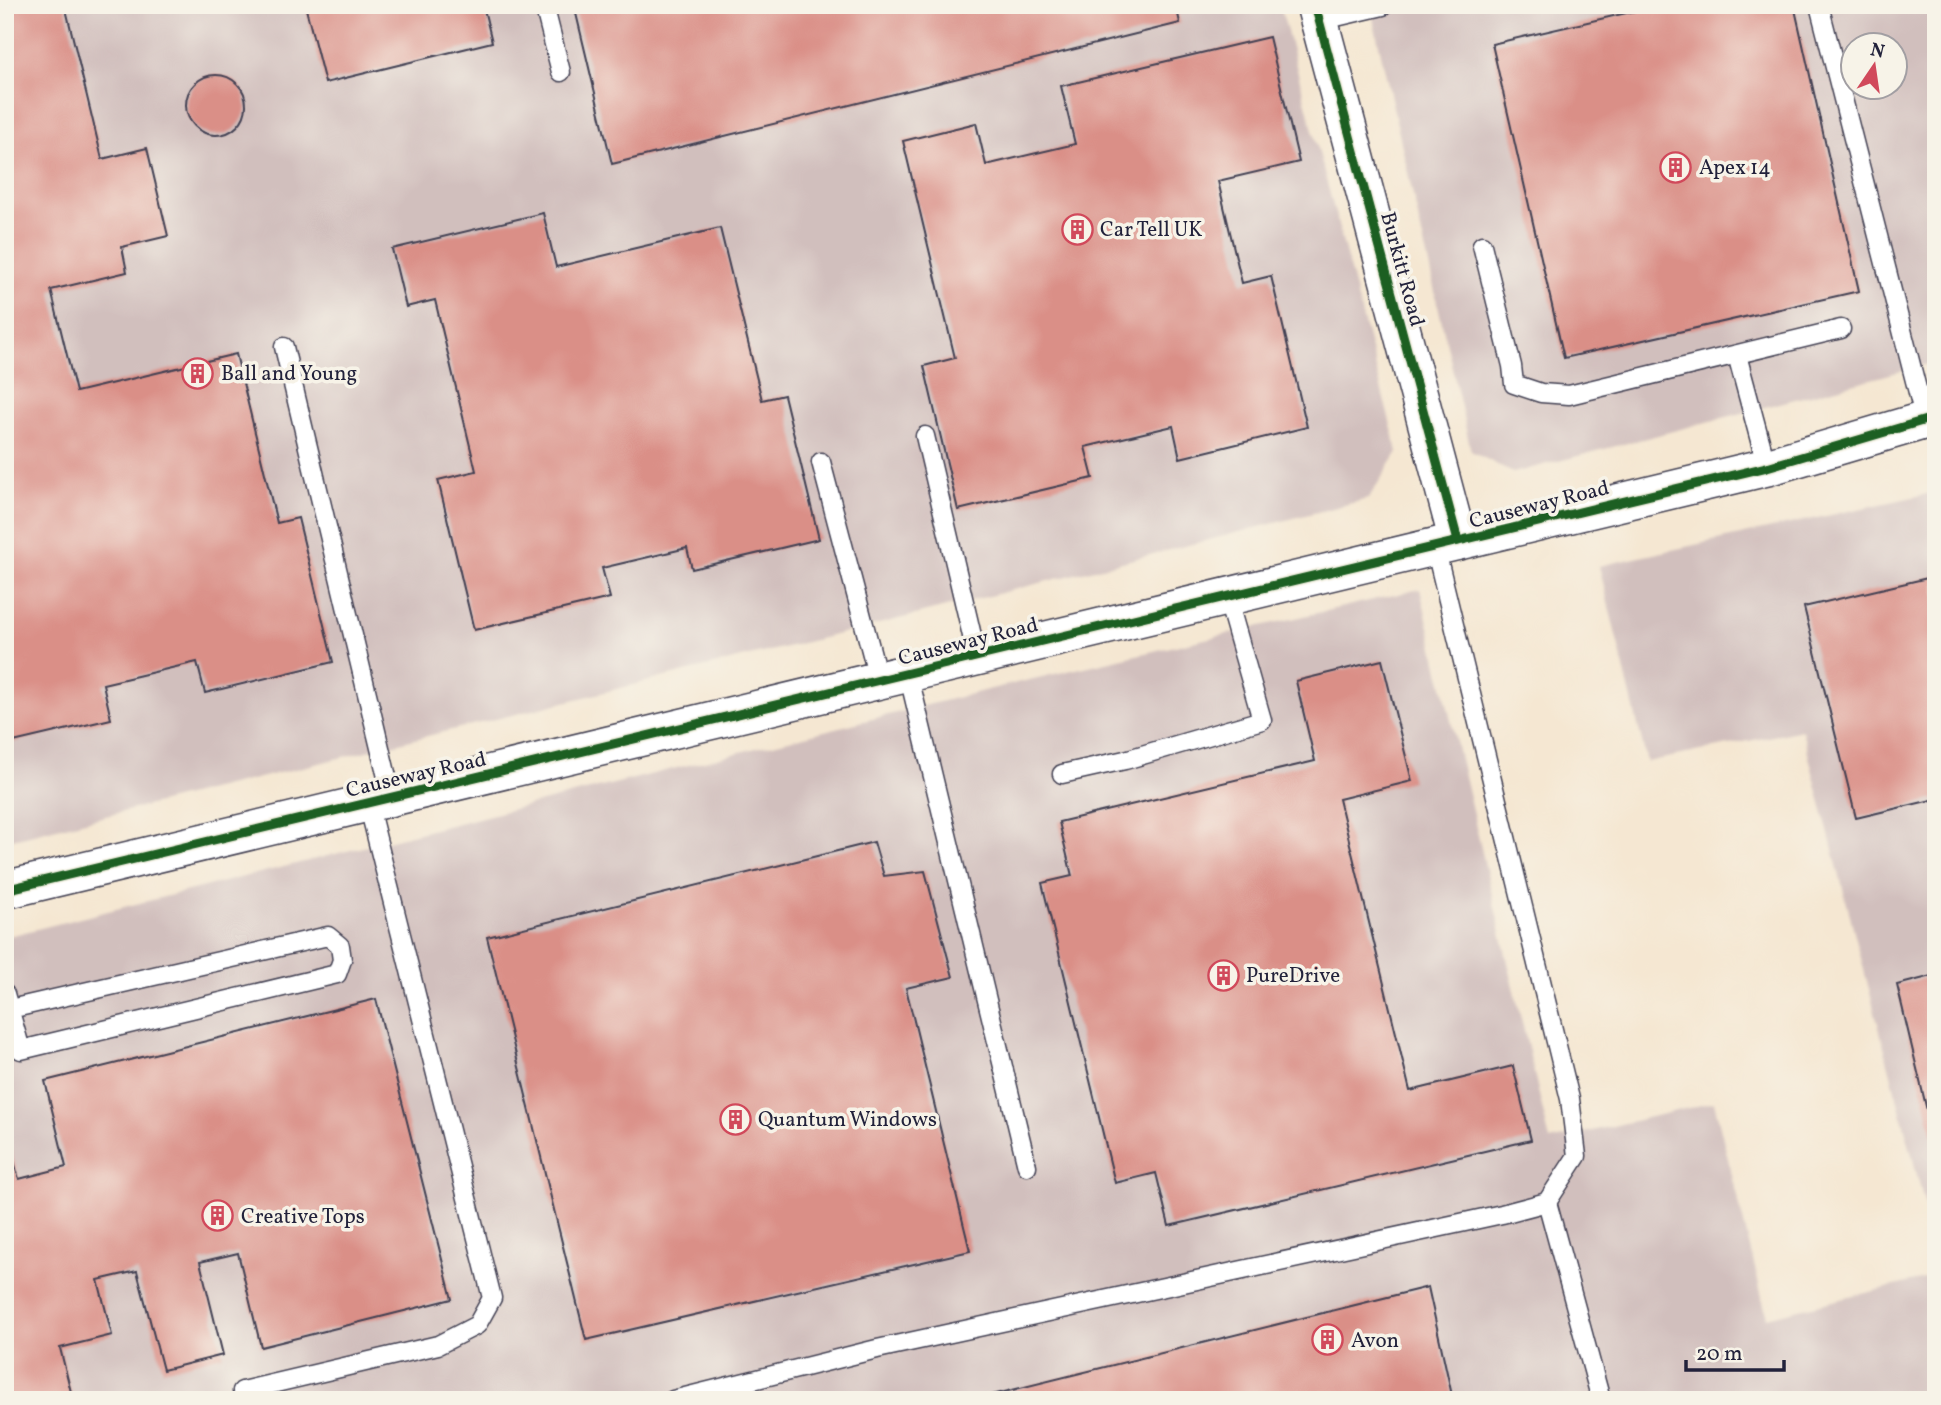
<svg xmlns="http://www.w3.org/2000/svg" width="1941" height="1405" font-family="Vollkorn,serif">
<rect width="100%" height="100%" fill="#f7f3e8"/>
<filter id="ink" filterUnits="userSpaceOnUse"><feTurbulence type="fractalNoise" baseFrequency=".0143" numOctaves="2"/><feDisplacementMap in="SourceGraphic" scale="14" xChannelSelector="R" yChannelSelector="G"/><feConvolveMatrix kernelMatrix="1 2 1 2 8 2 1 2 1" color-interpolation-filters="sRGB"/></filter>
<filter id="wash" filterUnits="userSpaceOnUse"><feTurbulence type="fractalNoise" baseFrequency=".00686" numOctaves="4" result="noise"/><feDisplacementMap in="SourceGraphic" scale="28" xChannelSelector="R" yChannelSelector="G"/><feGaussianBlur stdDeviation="1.57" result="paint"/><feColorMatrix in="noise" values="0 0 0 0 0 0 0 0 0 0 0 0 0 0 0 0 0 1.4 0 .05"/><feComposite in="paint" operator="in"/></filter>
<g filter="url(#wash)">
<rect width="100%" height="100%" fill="#f5e7d2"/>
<!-- industrial -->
<g fill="#d1bfbd" fill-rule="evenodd">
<path d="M5 5H1280L1398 452 1368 499 911 616 5 841Z"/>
<path d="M1370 5H1936V362L1513 473 1471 451ZM1854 46H1896V88H1854Z"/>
<path d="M1936 492V1248L1802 730 1647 762 1599 566Z"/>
<path d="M1420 589 1550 1141 1714 1102 1767 1317 1936 1276V1400H5V937L991 689Z"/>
</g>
<g id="blocks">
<!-- building -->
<g fill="#da8f87">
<path d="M5 5H65L102 159 147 148 168 236 122 247 127 272 51 290 76 392 236 354 277 523 298 518 333 662 205 693 197 662 103 684 111 719 5 744Z"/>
<path d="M305 5H483L492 42 325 83Z"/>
<path d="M574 5H1176L1180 23 612 164Z"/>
<path d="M1661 5H1794L1859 291 1564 358 1492 44Z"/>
<path d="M1269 37 1299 162 1218 181 1242 283 1271 276 1307 427 1180 458 1173 426 1085 447 1093 478 958 510 924 366 955 358 903 141 976 123 986 165 1075 144 1061 86Z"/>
<circle cx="216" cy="105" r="30"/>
<path d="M543 213 556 267 720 228 762 400 784 395 819 539 692 569 687 548 602 568 610 598 474 630 438 480 476 471 435 300 406 307 392 249Z"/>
<path d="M1936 576V799L1856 818 1804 607Z"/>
<path d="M1382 660 1412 781 1339 799 1410 1091 1513 1066 1531 1140 1169 1226 1156 1173 1115 1183 1042 883 1072 876 1059 822 1315 761 1296 681Z"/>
<path d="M874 842 884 876 925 871 953 977 906 988 970 1251 586 1340 487 937Z"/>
<path d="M1936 975V1144H1935L1897 985Z"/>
<path d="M376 999 452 1299 261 1347 238 1253 200 1262 223 1355 163 1370 137 1271 98 1280 112 1335 60 1348 73 1400H5V1130L19 1179 66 1167 45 1081Z"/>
<path d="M1428 1287 1453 1400H976V1399Z"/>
</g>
</g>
</g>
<g filter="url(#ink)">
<use href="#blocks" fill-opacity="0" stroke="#424052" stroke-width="2"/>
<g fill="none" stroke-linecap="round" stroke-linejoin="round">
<defs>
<g id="lane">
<path d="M544 5 561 72"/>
<path d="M1819 5 1925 420"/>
<path d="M1319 21 1383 6"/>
<path d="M1482 245 1512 366 1514 384 1541 393 1569 395 1841 329"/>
<path d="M284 347 392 798"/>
<path d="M1737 355 1767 467"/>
<path d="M925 436 977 657"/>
<path d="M821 462 879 681"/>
<path d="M908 673 1027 1166"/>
<path d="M1062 774 1125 760 1262 720 1227 597"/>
<path d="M5 994 21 1050 337 974 342 960 340 946 328 936 10 1009"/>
<path d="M1547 1202 1601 1400"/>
<path d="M242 1391 438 1345 477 1325 492 1298 368 803"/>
<path d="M673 1400 877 1349 1502 1214 1547 1202 1577 1156 1570 1099 1435 547"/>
</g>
<g id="street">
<path d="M1315 5 1458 541"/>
<path d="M5 890 1767 467 1936 417"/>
</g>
</defs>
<!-- lane casing -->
<use href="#lane" stroke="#424052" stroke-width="21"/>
<!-- street casing -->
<use href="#street" stroke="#424052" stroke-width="40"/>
<!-- lane -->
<use href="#lane" stroke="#fff" stroke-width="18"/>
<!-- street -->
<use href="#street" stroke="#fff" stroke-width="37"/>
<defs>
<g id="cycleway">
<path d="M1315 5 1458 541"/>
<path d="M5 890 1767 467 1936 417"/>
</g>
</defs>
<!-- cycleway casing -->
<use href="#cycleway" stroke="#f7f3e8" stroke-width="13"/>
<!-- cycleway -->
<use href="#cycleway" stroke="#1b5e20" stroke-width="9"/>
</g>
</g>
<!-- icons -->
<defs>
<symbol id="building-ring" viewBox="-11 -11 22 22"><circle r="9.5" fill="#f7f3e8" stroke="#d1495b" stroke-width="1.5"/><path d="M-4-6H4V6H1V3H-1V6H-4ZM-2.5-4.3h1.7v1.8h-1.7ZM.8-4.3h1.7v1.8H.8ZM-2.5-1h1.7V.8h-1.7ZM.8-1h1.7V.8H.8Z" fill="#d1495b"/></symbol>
</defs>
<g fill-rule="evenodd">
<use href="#building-ring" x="1658" y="150" width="35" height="35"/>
<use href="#building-ring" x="1060" y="212" width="35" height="35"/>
<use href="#building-ring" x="180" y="356" width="35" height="35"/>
<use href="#building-ring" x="1206" y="958" width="35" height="35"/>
<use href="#building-ring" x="718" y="1102" width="35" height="35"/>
<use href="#building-ring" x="200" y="1198" width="35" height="35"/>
<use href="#building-ring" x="1310" y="1322" width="35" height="35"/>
</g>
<g text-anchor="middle" stroke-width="7" stroke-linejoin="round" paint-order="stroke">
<!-- poi labels -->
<g font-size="21" fill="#22223b" stroke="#f7f3e8" text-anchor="start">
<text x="1699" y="174">Apex 14</text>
<text x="1100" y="236">Car Tell UK</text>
<text x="221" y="380">Ball and Young</text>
<text x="1246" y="982">PureDrive</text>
<text x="758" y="1126">Quantum Windows</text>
<text x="241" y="1223">Creative Tops</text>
<text x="1351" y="1347">Avon</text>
</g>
<!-- street labels -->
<g font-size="21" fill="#22223b" stroke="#f7f3e8">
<text transform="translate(1403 269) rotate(75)" y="7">Burkitt Road</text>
<text transform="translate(1539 504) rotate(-14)" y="7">Causeway Road</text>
<text transform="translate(968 641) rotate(-14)" y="7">Causeway Road</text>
<text transform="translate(416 774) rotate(-13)" y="7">Causeway Road</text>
</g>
</g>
<!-- margin -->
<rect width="1941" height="1405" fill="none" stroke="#f7f3e8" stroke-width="28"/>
<!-- north arrow -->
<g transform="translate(1874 66) rotate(13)"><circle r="33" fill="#f7f3e8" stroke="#a29fa3" stroke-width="2"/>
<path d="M0-5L12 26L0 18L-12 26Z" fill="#d1495b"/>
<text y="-10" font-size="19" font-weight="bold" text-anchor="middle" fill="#22223b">N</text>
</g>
<!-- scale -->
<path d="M1686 1360v10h98v-10" fill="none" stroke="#22223b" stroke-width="3.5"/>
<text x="1696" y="1360" font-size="21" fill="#22223b" stroke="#f7f3e8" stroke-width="5" paint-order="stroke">20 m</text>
</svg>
